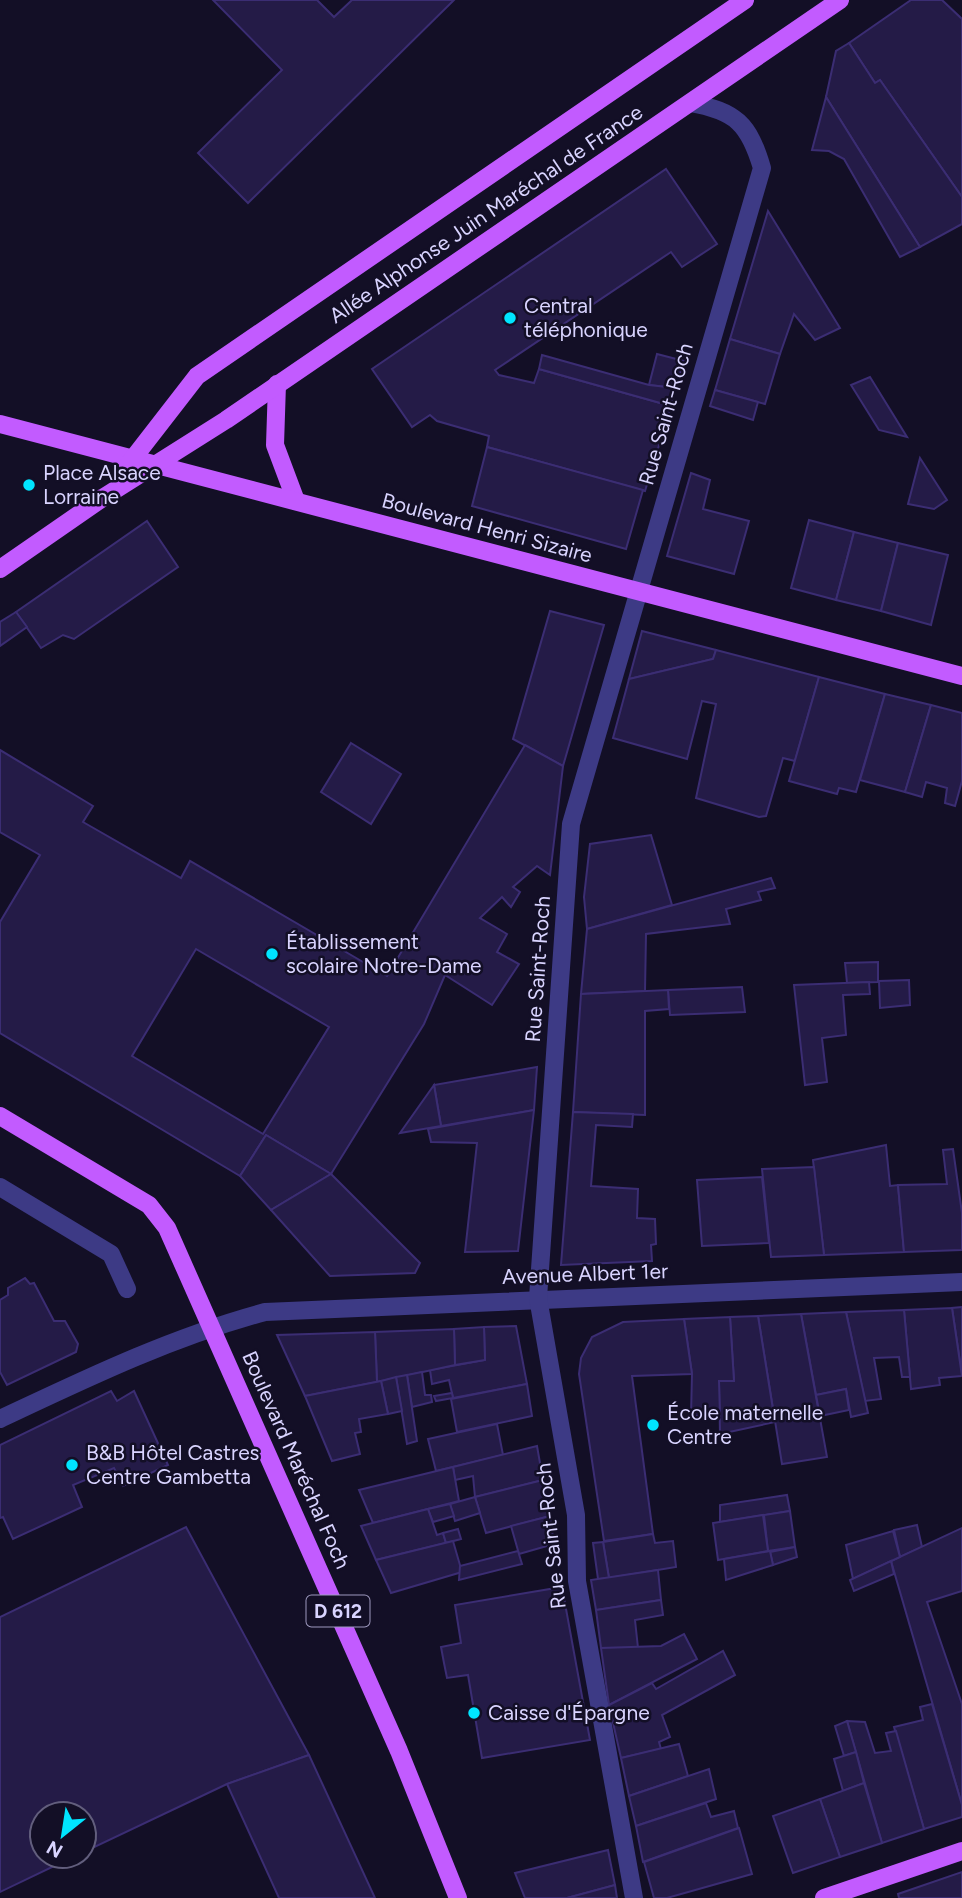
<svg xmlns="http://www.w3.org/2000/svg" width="962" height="1898" font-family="Figtree,sans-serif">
<rect width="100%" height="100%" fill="#130f26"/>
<!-- building -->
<g fill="#241b47" stroke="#3b2d73" stroke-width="2" fill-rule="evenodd">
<path d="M213 0H317L334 17 352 0H454L248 203 198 153 282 70Z"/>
<path d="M911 0H942L962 19V197L880 80 875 83 849 43Z"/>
<path d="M849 43 875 83 880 80 962 197V224L920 247 826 97 836 51Z"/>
<path d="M826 97 920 247 900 257 844 159 829 151 812 150Z"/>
<path d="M666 169 717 244 682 267 671 252 495 370 499 375 534 383 539 369 671 406 645 491 487 447 489 436 437 421 430 415 412 427 372 369Z"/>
<path d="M768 211 840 328 815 340 794 314 780 354 730 339Z"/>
<path d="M730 339 780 354 765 404 715 390Z"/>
<path d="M657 354 684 361 676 388 649 385Z"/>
<path d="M542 355 649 385 676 388 671 406 539 369Z"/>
<path d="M870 377 907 437 879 430 851 385Z"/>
<path d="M715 390 758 402 753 420 710 406Z"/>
<path d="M487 447 643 490 626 549 472 506Z"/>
<path d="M920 458 947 500 934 509 908 504Z"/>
<path d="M691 473 710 480 703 509 749 521 734 574 667 556Z"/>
<path d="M809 520 854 532 836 600 791 588Z"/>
<path d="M147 521 178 567 74 639 63 635 41 648 16 612Z"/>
<path d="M854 532 898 543 881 611 836 600Z"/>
<path d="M898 543 948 555 931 625 881 611Z"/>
<path d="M550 611 604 625 563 766 513 739Z"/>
<path d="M16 612 27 627 0 646V622Z"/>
<path d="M642 631 716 650 713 659 629 679Z"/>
<path d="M716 650 819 677 795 761 783 758 766 816 759 817 696 798 716 704 702 701 687 759 613 738 629 679 713 659Z"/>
<path d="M819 677 885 694 856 792 839 788 837 794 789 781Z"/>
<path d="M885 694 931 705 905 792 860 780Z"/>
<path d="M931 705 962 713V781L955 806 945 803 947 788 926 782 922 797 905 792Z"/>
<path d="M351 743 401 774 371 824 321 792Z"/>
<path d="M525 745 563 766 550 875 537 866 513 887 520 892 511 907 502 897 480 918 507 934 497 952 519 964 492 1005 445 975 424 1024 331 1174 266 1135 240 1176 0 1033V922L40 855 0 832V750L93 806 83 822 181 878 190 861 387 976ZM196 949 329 1027 263 1134 132 1056Z"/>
<path d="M651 835 672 905 587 929 584 897 590 844Z"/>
<path d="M771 878 775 888 758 892 761 900 726 909 730 924 646 934 645 991 581 994 587 929Z"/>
<path d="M878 962V982L847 983 845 963Z"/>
<path d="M909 980 910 1005 880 1008 879 981Z"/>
<path d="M869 982 870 994 843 995 846 1035 822 1038 827 1082 805 1085 794 985Z"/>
<path d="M742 987 745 1012 670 1015 668 990Z"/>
<path d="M668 990 669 1009 645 1011V1115L573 1112 581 994Z"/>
<path d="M537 1067 534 1110 441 1126 434 1085Z"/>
<path d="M434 1085 441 1126 400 1133Z"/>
<path d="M534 1110 518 1251 465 1252 477 1143 431 1142 428 1129Z"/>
<path d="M573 1112 633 1114 632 1127 596 1125 591 1186 638 1189 637 1218 655 1219 656 1244 651 1245 652 1261 561 1265Z"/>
<path d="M266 1135 331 1174 271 1210 240 1176Z"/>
<path d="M886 1145 890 1186 898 1185 904 1252 824 1255 813 1160Z"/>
<path d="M953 1149 962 1213V1250L904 1252 898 1185 947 1184 943 1150Z"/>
<path d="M814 1167 824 1255 771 1257 762 1169Z"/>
<path d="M331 1174 420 1263 415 1273 330 1276 271 1210Z"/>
<path d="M762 1177 769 1243 702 1246 697 1180Z"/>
<path d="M25 1278 30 1284 34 1283 54 1321H65L78 1344 76 1352 7 1385 0 1372V1300L8 1295V1288Z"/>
<path d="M962 1307V1375L952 1308Z"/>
<path d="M952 1308 962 1376 939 1378 940 1385 911 1389 904 1310Z"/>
<path d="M904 1310 910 1377H902L899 1357 874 1358 881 1399 865 1401 846 1312Z"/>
<path d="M846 1312 868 1413 851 1417 846 1389 816 1395 801 1314Z"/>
<path d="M801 1314 827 1457 782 1464 758 1316Z"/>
<path d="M758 1316 775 1422 720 1434 719 1381H734L730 1317Z"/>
<path d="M730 1317 734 1381H719L720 1416H691L692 1374 684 1319Z"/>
<path d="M684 1319 692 1374 632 1376 653 1534 604 1541 579 1374 581 1358 592 1337 623 1322Z"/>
<path d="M516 1326 527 1384 453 1398 449 1380 432 1384 430 1370 485 1360 484 1327Z"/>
<path d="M484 1327 485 1360 455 1365 454 1329Z"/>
<path d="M454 1329 455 1365 377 1382 375 1332Z"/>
<path d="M375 1332 377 1382 305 1396 277 1335Z"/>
<path d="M422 1372 425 1395H431L432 1402 412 1407 407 1375Z"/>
<path d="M407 1375 417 1441 407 1444 396 1377Z"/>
<path d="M396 1377 402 1411 388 1414 381 1381Z"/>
<path d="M381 1381 388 1414 359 1419 361 1432 355 1433 360 1454 332 1461 305 1396Z"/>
<path d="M527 1384 532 1416 457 1432 451 1399Z"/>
<path d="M846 1389 849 1410 820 1416 816 1395Z"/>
<path d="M111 1391 117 1401 134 1391 168 1465 123 1486 114 1468 73 1485 82 1507 13 1539 3 1517 0 1518V1445Z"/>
<path d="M452 1393 453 1398 436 1401 434 1396Z"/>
<path d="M497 1424 503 1455 436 1471 428 1439Z"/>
<path d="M537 1446 543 1480 475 1497 473 1476 455 1480 453 1467Z"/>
<path d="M453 1467 459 1501 373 1523 359 1490Z"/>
<path d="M543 1480 550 1516 486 1533 475 1497Z"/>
<path d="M787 1495 790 1511 720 1522V1505Z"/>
<path d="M475 1497 480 1513 455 1521 450 1504Z"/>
<path d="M450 1504 454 1516 433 1522 428 1509Z"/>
<path d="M428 1509 437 1535 443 1533 446 1543 376 1560 361 1526Z"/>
<path d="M790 1511 795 1547 768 1551 764 1515Z"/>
<path d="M763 1515 768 1551 718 1560 713 1523Z"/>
<path d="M550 1516 554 1544 519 1554 511 1526Z"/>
<path d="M917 1525 922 1547 900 1557 894 1530Z"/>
<path d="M186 1527 309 1755 227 1784 84 1852V1814H42V1856H75L0 1892V1617Z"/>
<path d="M962 1528V1591L927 1602 962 1704V1805L891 1561Z"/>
<path d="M458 1529 461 1539 446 1543 443 1533Z"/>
<path d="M893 1531 900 1557 853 1579 846 1545Z"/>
<path d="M653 1534 655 1543 673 1541 676 1567 609 1578 603 1542Z"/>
<path d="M453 1541 462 1572 391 1593 376 1560Z"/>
<path d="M603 1542 609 1578 598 1579 593 1543Z"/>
<path d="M795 1547 797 1557 773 1565 770 1552Z"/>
<path d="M518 1551 522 1564 459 1580 460 1566Z"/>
<path d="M770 1551 773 1565 726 1580 724 1559Z"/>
<path d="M891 1561 894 1574 854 1591 850 1580Z"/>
<path d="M658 1570 661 1600 596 1610 591 1580Z"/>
<path d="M562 1587 590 1740 482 1758 468 1675 447 1678 444 1663 441 1647 461 1643 455 1605Z"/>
<path d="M661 1600 663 1615 635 1620 638 1648H601L596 1610Z"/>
<path d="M684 1634 697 1659 609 1705 601 1648 661 1646Z"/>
<path d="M723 1651 735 1675 662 1715 670 1737 659 1742 661 1749 621 1758 609 1705 652 1683 656 1689Z"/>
<path d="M932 1704 962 1805V1817L924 1829 894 1727 923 1720 920 1707Z"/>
<path d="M847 1721 865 1722 875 1753 891 1751 886 1733 896 1731 924 1829 882 1843Z"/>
<path d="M847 1721 856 1752 844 1756 835 1726Z"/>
<path d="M679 1744 688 1776 629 1796 621 1758Z"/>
<path d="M856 1752 864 1783 843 1791 834 1759Z"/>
<path d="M309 1755 375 1898H279L227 1784Z"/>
<path d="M709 1769 716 1799 636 1826 629 1796Z"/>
<path d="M864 1783 882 1843 840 1857 820 1799Z"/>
<path d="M820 1799 840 1857 793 1873 773 1816Z"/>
<path d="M706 1803 711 1817 734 1811 738 1828 643 1862 636 1826Z"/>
<path d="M739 1828 752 1874 667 1898H654L644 1862Z"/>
<path d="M608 1850 615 1885 567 1898H525L515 1873Z"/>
<path d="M962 1872V1898H899L898 1894Z"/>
<path d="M615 1885 617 1898H567Z"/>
</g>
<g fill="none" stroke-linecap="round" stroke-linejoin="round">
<!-- minor -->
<g stroke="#3d3a85" stroke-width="18">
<path d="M0 1187 111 1254 127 1289"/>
<path d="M0 1419C87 1378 172 1337 265 1312L962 1282"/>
<path d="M634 1898 577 1581 576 1515 538 1298 571 824 762 168C749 124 736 111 690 103"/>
</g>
<!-- major -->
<g stroke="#c25bff" stroke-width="18">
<path d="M277 384 275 445 296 501"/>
<path d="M0 424 962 676"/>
<path d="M128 465 197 376 745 0"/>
<path d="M0 569 104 497 226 420 840 0"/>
<path d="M0 1116 149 1205 167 1228 399 1751 458 1898"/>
<path d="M824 1898 962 1851"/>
</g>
</g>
<!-- markers -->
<g fill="#00e5ff" stroke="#130f26" stroke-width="2.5">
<circle cx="510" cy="318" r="7"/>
<circle cx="29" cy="485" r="7"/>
<circle cx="272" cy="954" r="7"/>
<circle cx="653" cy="1425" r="7"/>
<circle cx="72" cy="1465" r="7"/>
<circle cx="474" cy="1713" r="7"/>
</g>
<g text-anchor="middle" stroke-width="5" stroke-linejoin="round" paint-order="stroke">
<!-- shield labels -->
<rect fill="#130f26" stroke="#9e99be" stroke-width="2" x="306.5" y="1595.5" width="63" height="31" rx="5"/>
<g font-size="19" font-weight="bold" fill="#d9d4ff">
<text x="338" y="1618">D 612</text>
</g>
<!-- street labels -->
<g font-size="21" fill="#d9d4ff" stroke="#130f26">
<text transform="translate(486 214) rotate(-34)" y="7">Allée Alphonse Juin Maréchal de France</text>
<text transform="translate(666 414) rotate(-74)" y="7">Rue Saint-Roch</text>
<text transform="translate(487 528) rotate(15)" y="7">Boulevard Henri Sizaire</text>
<text transform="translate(538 969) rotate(-86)" y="7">Rue Saint-Roch</text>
<text transform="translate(585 1274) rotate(-2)" y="7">Avenue Albert 1er</text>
<text transform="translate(296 1460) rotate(66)" y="7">Boulevard Maréchal Foch</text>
<text transform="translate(551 1536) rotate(-96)" y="7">Rue Saint-Roch</text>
</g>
<!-- poi labels -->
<g font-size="21" fill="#d9d4ff" stroke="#130f26" text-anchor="start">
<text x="524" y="313">Central<tspan x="524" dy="24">téléphonique</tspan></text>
<text x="43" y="480">Place Alsace<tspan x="43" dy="24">Lorraine</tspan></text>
<text x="286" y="949">Établissement<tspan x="286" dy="24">scolaire Notre-Dame</tspan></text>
<text x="667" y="1420">École maternelle<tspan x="667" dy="24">Centre</tspan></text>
<text x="86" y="1460">B&amp;B Hôtel Castres<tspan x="86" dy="24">Centre Gambetta</tspan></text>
<text x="488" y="1720">Caisse d'Épargne</text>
</g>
</g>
<!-- north arrow -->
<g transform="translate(63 1835) rotate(210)"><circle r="33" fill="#130f26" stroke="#625e7d" stroke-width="2"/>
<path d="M0-5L12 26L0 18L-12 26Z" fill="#00e5ff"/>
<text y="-10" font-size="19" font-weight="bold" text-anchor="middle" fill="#d9d4ff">N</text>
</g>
</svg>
